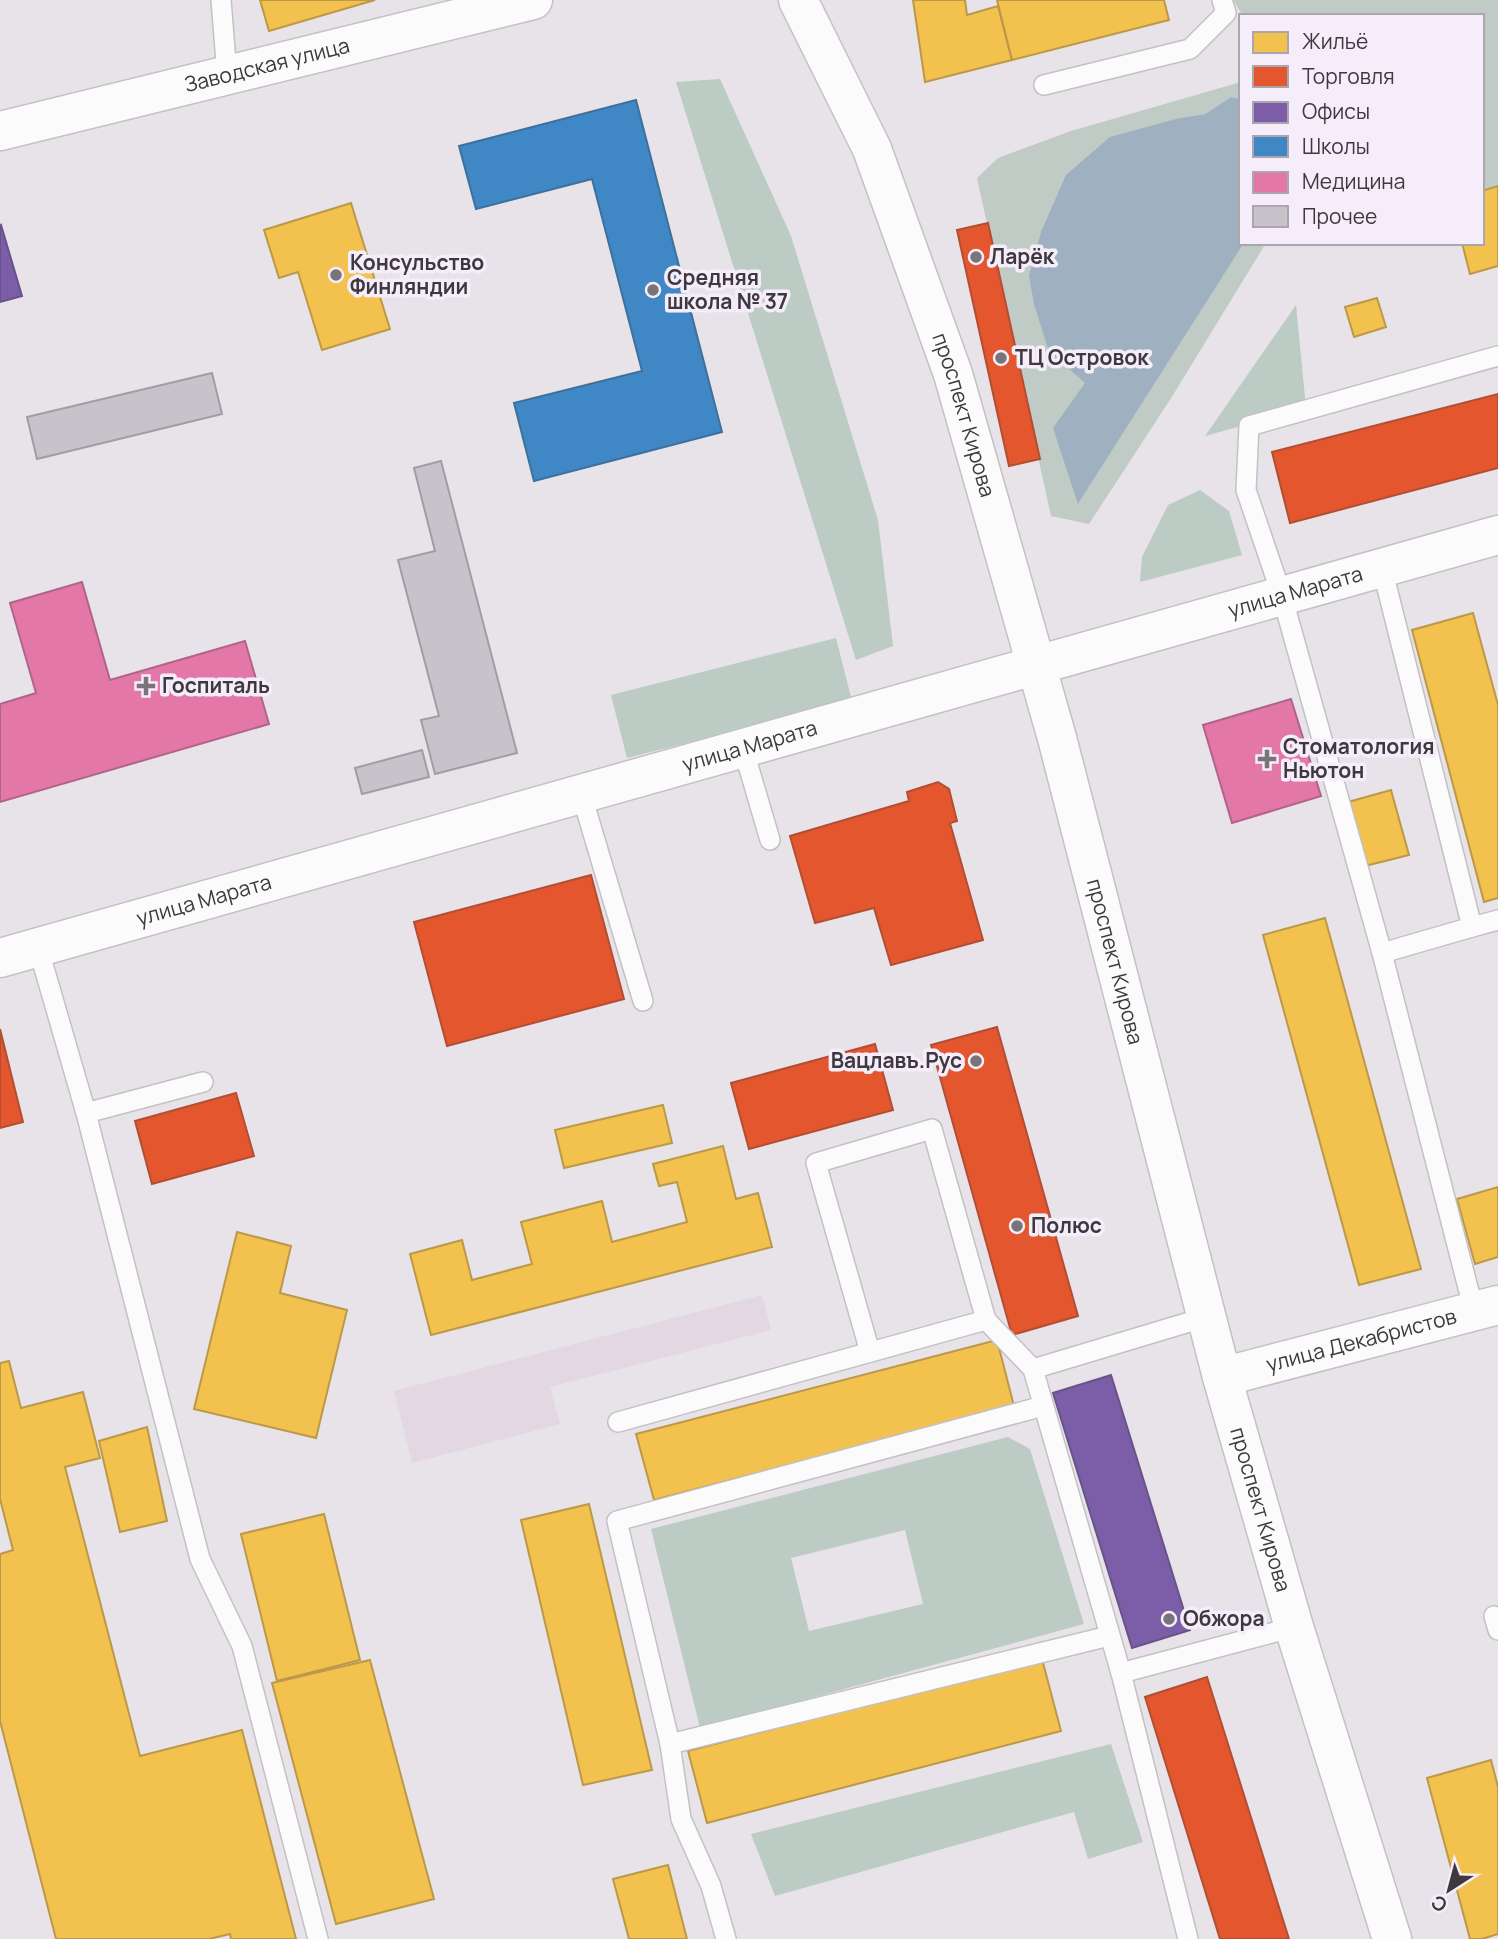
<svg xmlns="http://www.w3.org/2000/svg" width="1498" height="1939" font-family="Manrope,sans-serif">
<rect width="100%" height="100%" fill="#e7e3e8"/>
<!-- industrial -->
<path fill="#e3d7e2" d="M762 1295 771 1330 550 1387 560 1424 412 1463 394 1391Z"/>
<!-- green -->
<g fill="#bfcbc4">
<path d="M1233 0H1498V188L1482 192V16H1243Z"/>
<path d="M1241 82V99L1231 97 1205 114 1180 118 1049 352 1085 383 1078 504 1244 243H1266L1173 395 1089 524 1051 516 977 178 998 158 1071 131Z"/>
</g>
<!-- forest -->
<g fill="#bccbc3" fill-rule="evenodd">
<path d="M720 79 791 236 878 520 893 646 856 660 676 82Z"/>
<path d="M1296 305 1306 408 1205 436Z"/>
<path d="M1200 490 1229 511 1242 555 1140 582 1142 557 1168 505Z"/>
<path d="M836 638 852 701 627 758 611 695Z"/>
<path d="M1008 1437 1030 1449 1084 1624 700 1728 651 1529ZM905 1530 923 1604 809 1631 791 1558Z"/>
<path d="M1111 1744 1143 1842 1088 1859 1074 1812 775 1896 751 1834Z"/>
</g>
<!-- water -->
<path fill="#9fb0c1" d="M1231 97 1241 99V243H1244L1078 504 1053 428 1085 383 1049 352 1034 304 1029 276 1041 232 1066 175 1110 137 1180 118 1205 114Z"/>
<!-- homes -->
<g fill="#f2c14e" stroke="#bc9849" stroke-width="2">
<path d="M260 0H375L269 31Z"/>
<path d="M913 0H965L967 15 998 6 1012 60 925 82Z"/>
<path d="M997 0H1164L1169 20 1012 60Z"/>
<path d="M1498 186V266L1470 274 1462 243H1482V191Z"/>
<path d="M351 203 390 329 322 350 298 272 279 278 264 230Z"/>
<path d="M1377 298 1386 327 1354 337 1345 307Z"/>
<path d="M1473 613 1498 705V898L1484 902 1412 630Z"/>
<path d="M1391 790 1409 855 1365 866 1348 802Z"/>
<path d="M1325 918 1421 1269 1359 1285 1263 935Z"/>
<path d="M663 1105 672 1143 564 1168 555 1130Z"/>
<path d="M723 1146 736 1199 758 1193 772 1247 431 1335 410 1254 462 1240 472 1280 532 1264 521 1222 602 1201 612 1242 687 1222 677 1182 659 1186 653 1164Z"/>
<path d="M1498 1187V1257L1475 1264 1457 1199Z"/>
<path d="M237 1232 291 1246 280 1293 347 1310 316 1438 194 1409Z"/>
<path d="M997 1340 1014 1406 654 1500 636 1434Z"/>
<path d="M9 1361 21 1408 83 1392 100 1458 65 1467 140 1756 242 1730 296 1939H231L230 1934 209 1939H56L0 1721V1554L13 1550 0 1499V1363Z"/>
<path d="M147 1427 167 1521 120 1532 99 1441Z"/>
<path d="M589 1504 652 1770 583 1785 521 1520Z"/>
<path d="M324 1514 360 1660 277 1681 241 1534Z"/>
<path d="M1042 1659 1061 1731 707 1823 688 1751Z"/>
<path d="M370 1660 434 1899 336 1924 272 1683Z"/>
<path d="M1491 1760 1498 1787V1934L1482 1939H1470L1427 1778Z"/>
<path d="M668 1865 687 1939H629L613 1879Z"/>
</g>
<!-- shops -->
<g fill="#e4572e" stroke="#b24e33" stroke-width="2">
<path d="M988 223 1040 459 1009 466 957 230Z"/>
<path d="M1498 394V468L1290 523 1272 452Z"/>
<path d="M938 782 949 789 957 821 950 823 983 940 891 965 874 908 815 923 790 836 909 801 907 792Z"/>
<path d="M591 875 624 999 447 1046 414 922Z"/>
<path d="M997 1027 1078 1316 1012 1335 931 1045Z"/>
<path d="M0 1029 23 1122 0 1128Z"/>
<path d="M875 1044 893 1110 749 1149 731 1083Z"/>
<path d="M236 1093 254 1156 152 1184 135 1121Z"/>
<path d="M1207 1677 1289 1939H1220L1145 1697Z"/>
</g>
<!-- offices -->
<g fill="#7b5ea7" stroke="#685388" stroke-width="2">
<path d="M1 225 22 296 0 302V226Z"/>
<path d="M1111 1375 1190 1630 1132 1648 1053 1393Z"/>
</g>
<!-- schools -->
<path fill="#3f88c5" stroke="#3e709c" stroke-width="2" d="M636 100 722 432 534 481 514 403 642 371 592 179 476 209 459 146Z"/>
<!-- health -->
<g fill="#e377a8" stroke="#b16488" stroke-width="2">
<path d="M82 582 110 680 245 641 269 724 0 802V704L36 693 10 603Z"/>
<path d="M1291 699 1321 796 1232 823 1203 725Z"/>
</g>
<!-- building -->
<g fill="#c8c3ca" stroke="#a19da2" stroke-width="2">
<path d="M212 373 222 414 37 459 27 417Z"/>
<path d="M441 461 517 753 435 774 421 720 439 716 398 560 435 551 414 468Z"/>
<path d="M422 750 429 777 362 794 355 768Z"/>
</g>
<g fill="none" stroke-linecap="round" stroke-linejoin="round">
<defs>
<g id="service">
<path d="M221 0 227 74"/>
<path d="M1044 85 1190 49 1226 13 1222 0"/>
<path d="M1382 568 1472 927 1382 953 1474 1311"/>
<path d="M743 748 770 840"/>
<path d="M581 793 643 1001"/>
<path d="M1472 927 1498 920"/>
<path d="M38 947 86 1113 203 1082"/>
<path d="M1382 953 1282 596 1246 490 1249 426 1498 356"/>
<path d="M86 1113 200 1559 242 1646 318 1939"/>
<path d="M870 1352 816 1163 932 1129 986 1320 1033 1369 1121 1673 1188 1939"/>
<path d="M1033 1369 1206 1317"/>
<path d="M618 1422 986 1320"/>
<path d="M1494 1616 1498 1630"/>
<path d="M1121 1673 1294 1627"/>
<path d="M670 1744 1109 1636"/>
<path d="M726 1939 711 1886 681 1819 670 1744 617 1521 1043 1406"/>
</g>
<g id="minor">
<path id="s1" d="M0 131 533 0"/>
<path id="s2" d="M0 958 1498 535"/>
<path id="s3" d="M1222 1377 1498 1305"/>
</g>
<g id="primary">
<path id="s4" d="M798 0 872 149 953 374 1057 738 1222 1377 1294 1627 1392 1939"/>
</g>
</defs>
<!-- service casing -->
<use href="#service" stroke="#c4c1c5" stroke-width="22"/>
<!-- minor casing -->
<use href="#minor" stroke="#c4c1c5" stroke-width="41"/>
<!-- primary casing -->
<use href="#primary" stroke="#c4c1c5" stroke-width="41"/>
<!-- service -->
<use href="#service" stroke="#fbfbfc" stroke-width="19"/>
<!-- minor -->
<use href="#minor" stroke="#fbfbfc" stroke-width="38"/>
<!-- primary -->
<use href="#primary" stroke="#fbfbfc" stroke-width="38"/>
</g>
<!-- markers -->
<g fill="#78747a" stroke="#f5edf9" stroke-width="2.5">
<circle cx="976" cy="257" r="7"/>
<circle cx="336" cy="275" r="7"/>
<circle cx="653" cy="290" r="7"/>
<circle cx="1001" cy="358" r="7"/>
<path d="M142.5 675.5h7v7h7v7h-7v7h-7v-7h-7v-7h7z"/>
<path d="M1263.5 748.5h7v7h7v7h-7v7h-7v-7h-7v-7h7z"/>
<circle cx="976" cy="1061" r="7"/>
<circle cx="1017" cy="1226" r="7"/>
<circle cx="1169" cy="1619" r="7"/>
</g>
<g text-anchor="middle" stroke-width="7" stroke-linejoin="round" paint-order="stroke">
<!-- street labels -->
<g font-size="21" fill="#3d393e" stroke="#f5edf9">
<text dy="7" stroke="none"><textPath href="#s1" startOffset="275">Заводская улица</textPath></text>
<text dy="7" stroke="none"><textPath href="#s4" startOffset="448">проспект Кирова</textPath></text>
<text dy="7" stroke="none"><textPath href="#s2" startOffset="1346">улица Марата</textPath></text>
<text dy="7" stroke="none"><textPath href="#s2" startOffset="779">улица Марата</textPath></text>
<text dy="7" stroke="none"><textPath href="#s2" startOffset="212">улица Марата</textPath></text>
<text dy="7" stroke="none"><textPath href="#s4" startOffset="1015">проспект Кирова</textPath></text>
<text dy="7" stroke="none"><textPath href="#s3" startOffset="144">улица Декабристов</textPath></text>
<text dy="7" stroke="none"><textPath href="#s4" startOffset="1582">проспект Кирова</textPath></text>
</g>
<!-- poi labels -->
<g font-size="21" font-weight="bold" fill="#3d393e" stroke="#f5edf9" text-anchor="start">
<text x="990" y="264">Ларёк</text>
<text x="350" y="270">Консульство<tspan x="350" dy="24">Финляндии</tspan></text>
<text x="667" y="285">Средняя<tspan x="667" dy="24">школа № 37</tspan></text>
<text x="1015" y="365">ТЦ Островок</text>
<text x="162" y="693">Госпиталь</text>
<text x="1283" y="754">Стоматология<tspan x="1283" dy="24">Ньютон</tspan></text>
<text x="962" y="1068" text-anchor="end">Вацлавъ.Рус</text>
<text x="1031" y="1233">Полюс</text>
<text x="1183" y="1626">Обжора</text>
</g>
</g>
<!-- legend -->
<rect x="1239" y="14" width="245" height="231" fill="#f5edf9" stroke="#aba5ae" stroke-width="2"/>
<rect x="1253" y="32" width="35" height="21" fill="#f2c14e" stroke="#aba5ae" stroke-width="2"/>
<text x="1302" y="49" font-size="21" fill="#3d393e">Жильё</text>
<rect x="1253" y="66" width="35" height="21" fill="#e4572e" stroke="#aba5ae" stroke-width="2"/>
<text x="1302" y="84" font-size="21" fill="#3d393e">Торговля</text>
<rect x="1253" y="102" width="35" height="21" fill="#7b5ea7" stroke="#aba5ae" stroke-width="2"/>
<text x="1302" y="119" font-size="21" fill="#3d393e">Офисы</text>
<rect x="1253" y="136" width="35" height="21" fill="#3f88c5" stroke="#aba5ae" stroke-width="2"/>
<text x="1302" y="154" font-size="21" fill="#3d393e">Школы</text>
<rect x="1253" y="172" width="35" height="21" fill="#e377a8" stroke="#aba5ae" stroke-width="2"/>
<text x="1302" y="189" font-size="21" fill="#3d393e">Медицина</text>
<rect x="1253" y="206" width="35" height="21" fill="#c8c3ca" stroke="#aba5ae" stroke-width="2"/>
<text x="1302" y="224" font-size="21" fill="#3d393e">Прочее</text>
<!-- north arrow -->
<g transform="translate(1449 1890) rotate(216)" stroke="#f5edf9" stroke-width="5" paint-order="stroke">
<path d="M0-5L12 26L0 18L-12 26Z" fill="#3d393e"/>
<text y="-10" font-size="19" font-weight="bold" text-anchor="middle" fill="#3d393e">С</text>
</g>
</svg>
